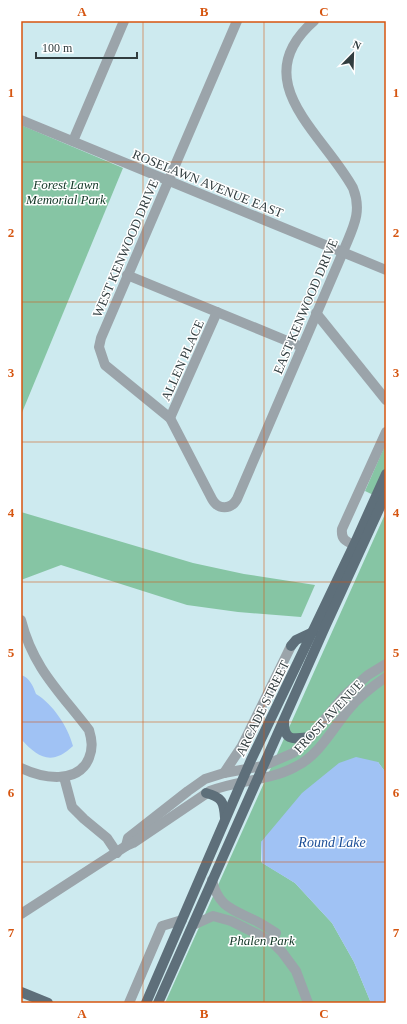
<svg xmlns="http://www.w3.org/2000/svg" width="407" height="1024" font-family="'Times New Roman',serif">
<rect width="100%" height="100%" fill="#cdeaef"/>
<!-- green -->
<g fill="#86c5a4">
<path d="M21 125 123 168 21 415Z"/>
<path d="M386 443V501L365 491Z"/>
<path d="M21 512 193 563 244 574 315 585 301 617 238 612 187 605 61 565 21 580Z"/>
<path d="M386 512V773L378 762 261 842V862L295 883 332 923 354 962 371 1003H165Z"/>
</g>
<!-- water -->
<g fill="#a0c2f4">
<path d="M21 675C30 678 33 686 36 694 53 704 68 727 73 746 52 766 38 758 21 739Z"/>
<path d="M356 757 378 762 386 773V1003H371L354 962 332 923 295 883 262 863 261 842 302 793 339 763Z"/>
</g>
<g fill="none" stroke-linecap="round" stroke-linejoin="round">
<!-- minor -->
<g stroke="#9ba4aa" stroke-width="10">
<path d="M237 21 101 338 99 347 105 365 170 418 212 499C218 510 231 510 237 499L343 252C352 229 363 213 353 188 323 133 245 81 314 21"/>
<path d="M21 120 386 270"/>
<path d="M73 141 124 21"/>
<path d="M127 275 302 347"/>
<path d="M316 313 386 400"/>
<path d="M170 418 217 312"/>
<path d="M354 545C345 541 341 539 342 529L386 432"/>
<path d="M21 620C33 668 60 692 89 730 92 740 93 748 89 758 78 785 42 778 21 768"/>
<path d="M224 773 242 746 291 646"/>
<path d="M64 777 72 807 84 819 107 838 117 853"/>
<path d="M126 846 128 838 188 791 205 779 224 773 263 766 293 753 306 742 345 695 368 675 386 664"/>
<path d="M212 880C218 906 231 909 254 920 261 923 268 928 276 933L271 941"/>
<path d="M21 914 126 846 133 843 210 791C237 780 269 781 295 767 319 756 332 729 349 709 359 697 373 686 386 677"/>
<path d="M193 925 213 916 231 921 271 941 282 952 296 971 308 1003"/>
<path d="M129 1003 162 926 182 920"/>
</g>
<!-- major -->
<g stroke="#5e6f7a" stroke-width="10">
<path d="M291 646 296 640 313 632"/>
<path d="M284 721C284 742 293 739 310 737"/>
<path d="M206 793C222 797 224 802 225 818"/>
<path d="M21 992 48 1003"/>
<path d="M146 1003 251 760 354 545 386 474"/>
<path d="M158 1003 325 627 386 494"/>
</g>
</g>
<!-- grid -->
<path fill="none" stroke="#d65611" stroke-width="1" stroke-opacity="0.55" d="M143 21V1003M264 21V1003M21 162H386M21 302H386M21 442H386M21 582H386M21 722H386M21 862H386"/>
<g text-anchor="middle" stroke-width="3" stroke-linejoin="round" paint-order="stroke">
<!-- street labels -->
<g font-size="13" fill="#313d3f" stroke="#fff">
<text transform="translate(208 183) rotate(22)" y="5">ROSELAWN AVENUE EAST</text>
<text transform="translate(125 248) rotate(-67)" y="5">WEST KENWOOD DRIVE</text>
<text transform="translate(305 306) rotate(-67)" y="5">EAST KENWOOD DRIVE</text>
<text transform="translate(182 360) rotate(-66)" y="5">ALLEN PLACE</text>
<text transform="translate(262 708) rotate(-64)" y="5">ARCADE STREET</text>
<text transform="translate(328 716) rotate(-47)" y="5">FROST AVENUE</text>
</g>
<!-- park labels -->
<g font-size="13" font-style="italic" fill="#113625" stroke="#fff">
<text x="66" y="189">Forest Lawn<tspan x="66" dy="15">Memorial Park</tspan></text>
<text x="262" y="945">Phalen Park</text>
</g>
<!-- water labels -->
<g font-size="14" font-style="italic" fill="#1c4e97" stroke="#fff">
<text x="332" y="847">Round Lake</text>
</g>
</g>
<!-- border -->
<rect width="407" height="1024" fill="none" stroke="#ffffff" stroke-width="44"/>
<!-- north arrow -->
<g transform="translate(353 54) rotate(23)" stroke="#ffffff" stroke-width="3" paint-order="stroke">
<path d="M0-3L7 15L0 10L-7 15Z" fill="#313d3f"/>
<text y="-6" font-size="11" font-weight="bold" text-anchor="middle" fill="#313d3f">N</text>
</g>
<!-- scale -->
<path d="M36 52v6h101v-6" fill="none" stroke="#313d3f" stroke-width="2"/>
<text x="42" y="52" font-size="12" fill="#313d3f" stroke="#ffffff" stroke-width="3" paint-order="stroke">100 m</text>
<rect x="22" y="22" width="363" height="980" fill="none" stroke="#d65611" stroke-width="1.5"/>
<g font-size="13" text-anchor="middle" font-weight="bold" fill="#d65611">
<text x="82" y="16">A</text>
<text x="204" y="16">B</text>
<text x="324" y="16">C</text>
<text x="11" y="97">1</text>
<text x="396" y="97">1</text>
<text x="11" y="237">2</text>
<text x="396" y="237">2</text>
<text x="11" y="377">3</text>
<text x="396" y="377">3</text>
<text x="11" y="517">4</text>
<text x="396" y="517">4</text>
<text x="11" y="657">5</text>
<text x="396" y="657">5</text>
<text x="11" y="797">6</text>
<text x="396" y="797">6</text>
<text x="11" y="937">7</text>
<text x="396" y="937">7</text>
<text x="82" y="1018">A</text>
<text x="204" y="1018">B</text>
<text x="324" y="1018">C</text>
</g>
</svg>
